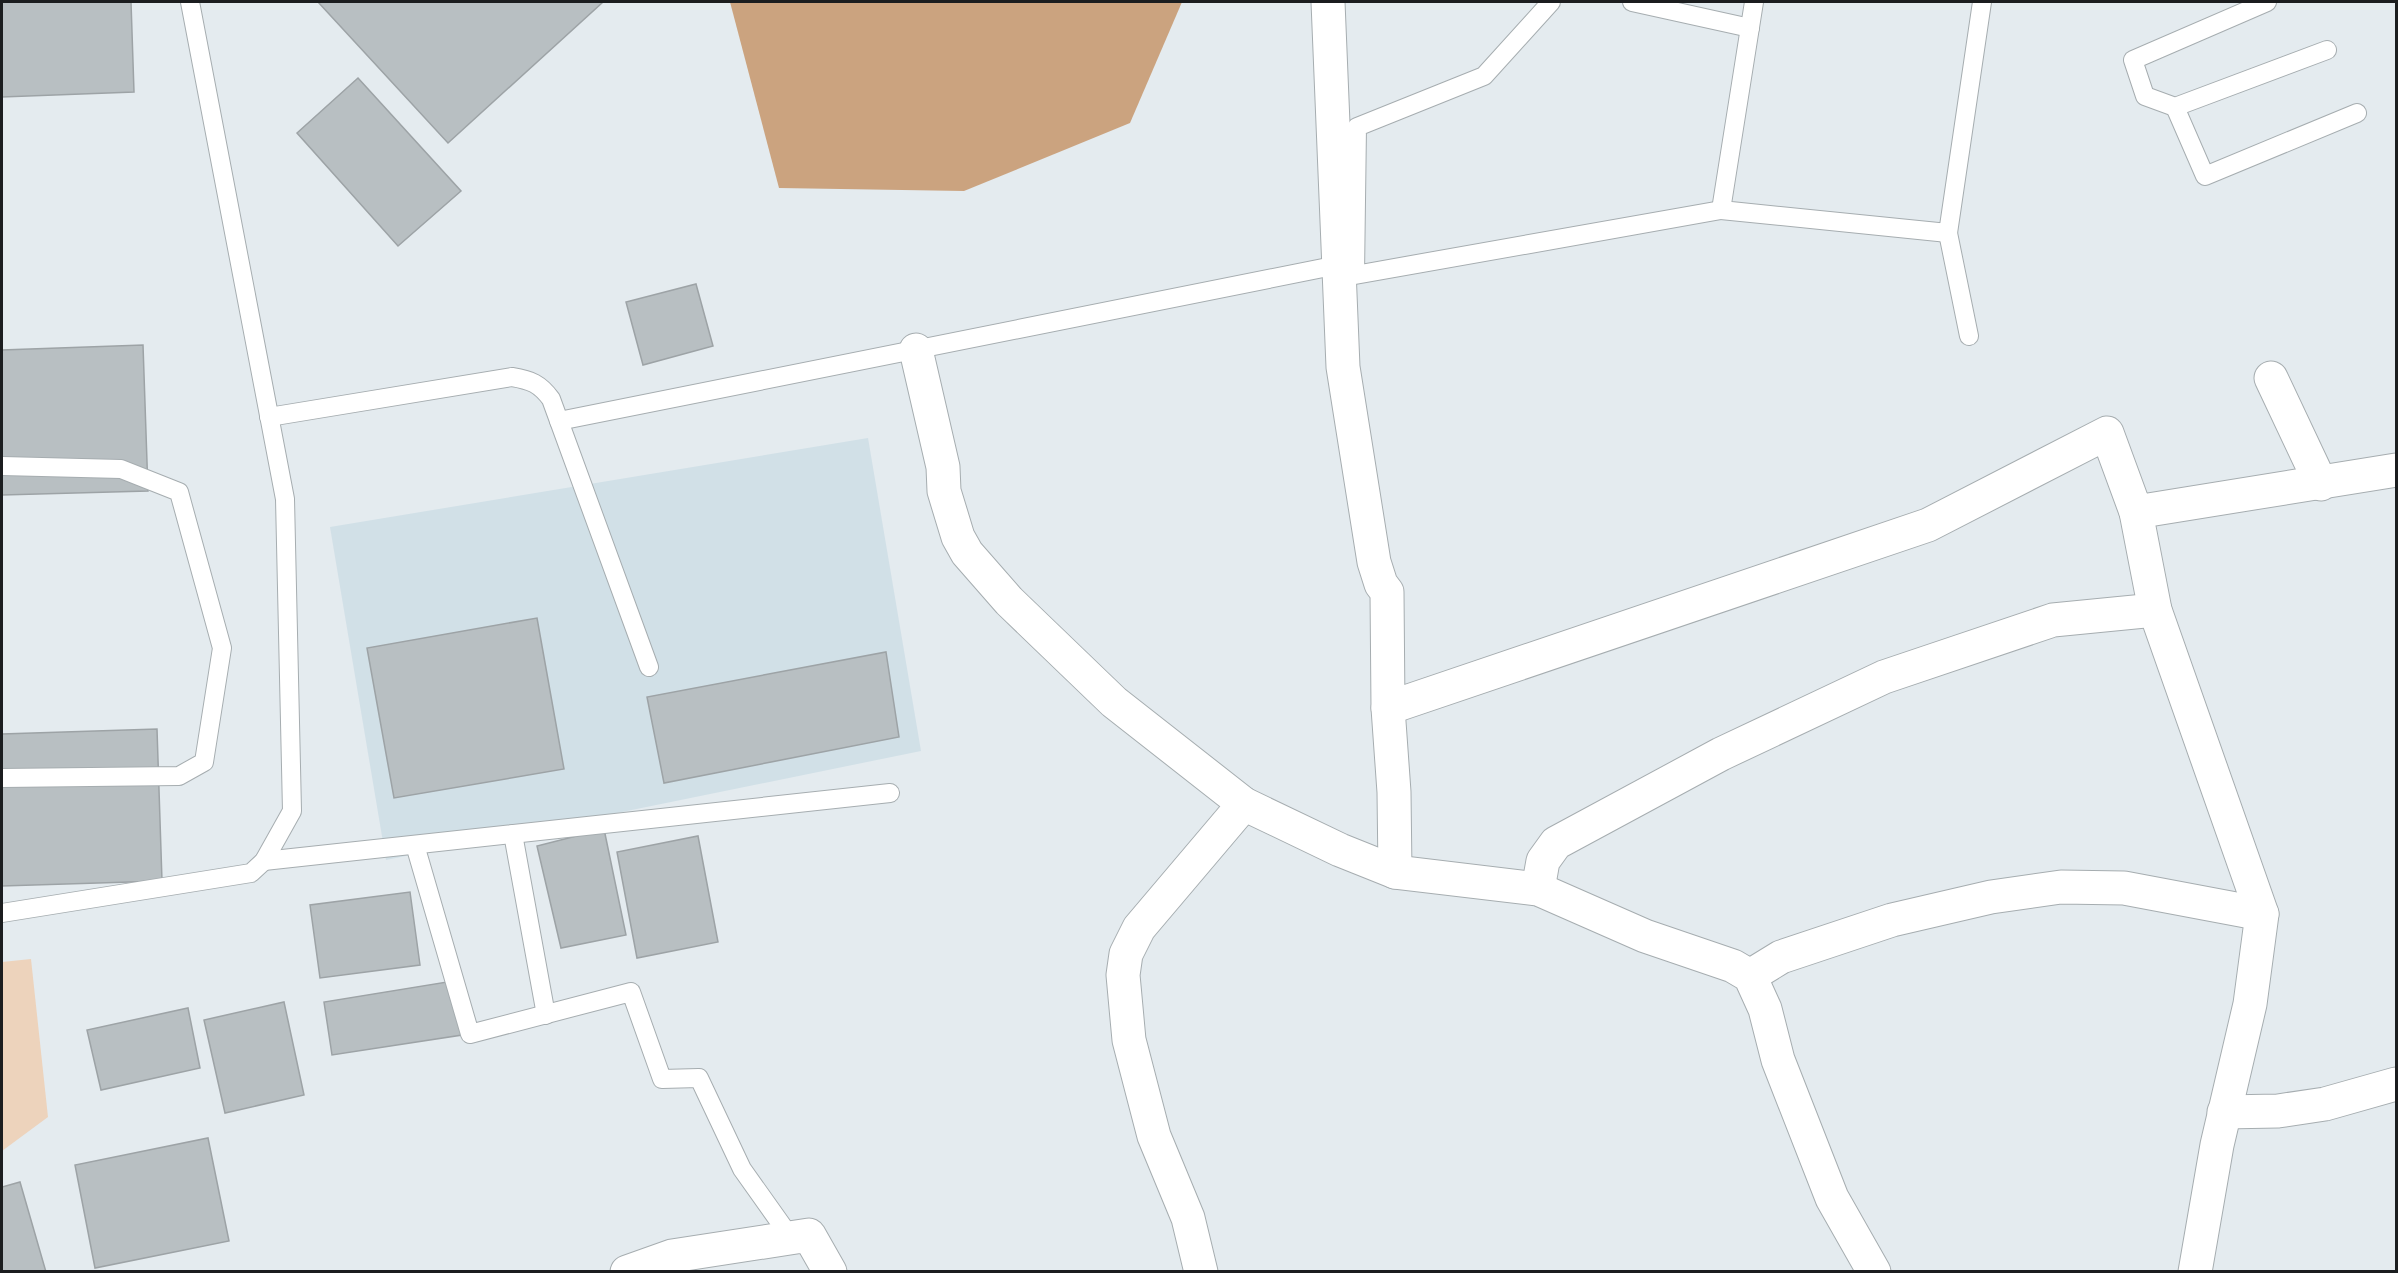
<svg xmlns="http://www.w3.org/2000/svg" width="2398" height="1273" font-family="'Fira Sans',sans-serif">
<rect width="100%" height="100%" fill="#e4ebef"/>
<!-- built -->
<path fill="#d1e0e7" d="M868 438 921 751 386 860 330 527Z"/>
<!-- green -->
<path fill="#edd3bc" d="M31 959 48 1117 2 1151V962Z"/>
<!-- water -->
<path fill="#cba37f" d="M730 2H1182L1130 123 964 191 779 188Z"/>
<!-- building -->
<g fill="#b8bfc2" stroke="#9da3a6" stroke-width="1.5">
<path d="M2 2H131L134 92 2 97Z"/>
<path d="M318 2H603L448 143Z"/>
<path d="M358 78 461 191 398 246 297 133Z"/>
<path d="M696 284 713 346 643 365 626 302Z"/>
<path d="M143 345 148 491 2 495V350Z"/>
<path d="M537 618 564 769 394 798 367 648Z"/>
<path d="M886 652 899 737 664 783 647 697Z"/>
<path d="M157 729 162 881 2 886V734Z"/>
<path d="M604 829 626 935 561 948 537 846Z"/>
<path d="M698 836 718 942 637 958 617 852Z"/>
<path d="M410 892 420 965 320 978 310 905Z"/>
<path d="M453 981 462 1035 332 1055 324 1002Z"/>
<path d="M284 1002 304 1095 225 1113 204 1020Z"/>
<path d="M188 1008 200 1068 101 1090 87 1030Z"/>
<path d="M208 1138 229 1241 95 1268 75 1165Z"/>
<path d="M20 1182 46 1272H2V1187Z"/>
</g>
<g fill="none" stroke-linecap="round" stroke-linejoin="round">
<defs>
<g id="service">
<path d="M1551 2 1484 76 1357 127 1355 275 1721 210"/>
<path d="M1632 2 1750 28"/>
<path d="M1754 2 1721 210 1948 233 1982 2"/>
<path d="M2267 2 2133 60 2145 96 2175 107 2327 50"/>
<path d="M2175 107 2205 176 2357 113"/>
<path d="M1948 233 1969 336"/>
<path d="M269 417 512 377C531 380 540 384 551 399L649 667"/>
<path d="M559 421 1338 265"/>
<path d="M2 466 121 469 179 492 222 648 204 762 179 776 2 778"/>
<path d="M513 834 546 1015"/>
<path d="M415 845 470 1034 631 992 662 1079 699 1078 742 1169 791 1238"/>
<path d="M264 861 890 793"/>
<path d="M2 913 251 873 264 861 292 811 285 499 190 2"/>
</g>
<g id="minor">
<path d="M1328 2 1343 367 1374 562 1381 584 1387 592 1388 708 1928 525 2107 433 2136 512 2396 470"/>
<path d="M916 350 943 467 944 491 958 537 967 553 1009 601 1114 702 1244 804 1340 850 1395 872 1538 889 1645 936 1733 966 1750 976 1765 1009 1778 1060 1832 1198 1874 1272"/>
<path d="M2271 378 2321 484"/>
<path d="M2136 512 2155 610 2262 914 2250 1004 2217 1145 2195 1272"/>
<path d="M1388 708 1394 792 1395 872"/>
<path d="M1538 889 1543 861 1556 843 1721 754 1884 677 2053 620 2155 610"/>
<path d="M1750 976 1781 957 1892 920 1991 897 2061 887 2124 888 2262 914"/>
<path d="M2224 1112 2278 1111 2325 1104 2396 1084"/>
<path d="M627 1272 672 1256 809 1235 830 1272"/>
<path d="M1201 1272 1188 1218 1154 1136 1129 1040 1123 975 1126 954 1139 928 1244 804"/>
</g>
</defs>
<!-- service casing -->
<use href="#service" stroke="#a6adb0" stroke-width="20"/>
<!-- minor casing -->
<use href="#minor" stroke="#a6adb0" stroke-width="35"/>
<!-- service -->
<use href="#service" stroke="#fff" stroke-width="18"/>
<!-- minor -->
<use href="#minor" stroke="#fff" stroke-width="33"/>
</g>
<!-- border -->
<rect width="2398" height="1273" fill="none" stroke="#1b1d1f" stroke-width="6"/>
</svg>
